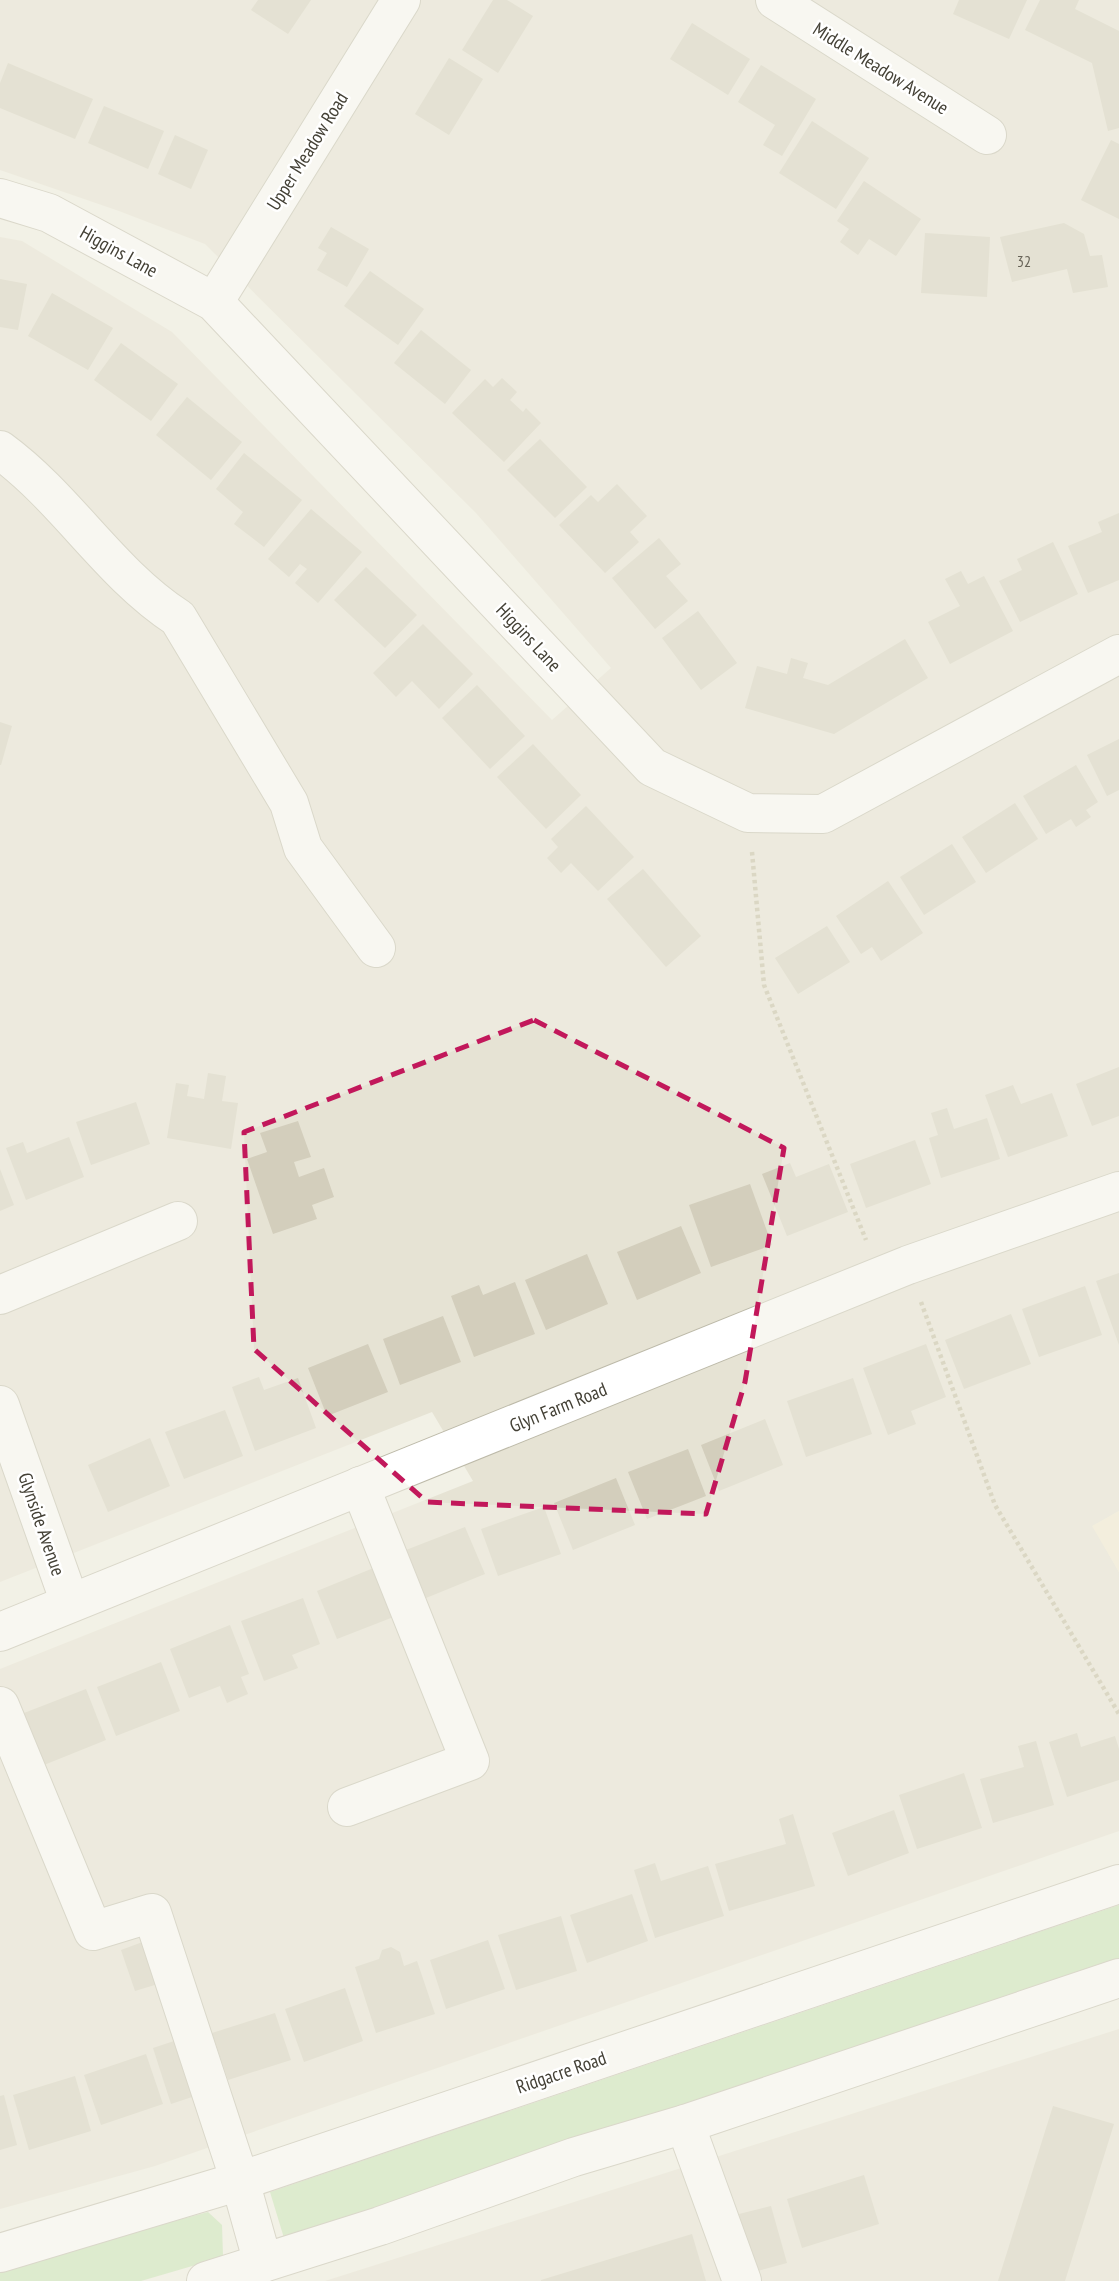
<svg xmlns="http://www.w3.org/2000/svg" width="1119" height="2281" font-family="'PT Sans Narrow',sans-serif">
<rect width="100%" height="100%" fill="#f2f1e6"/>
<!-- residential -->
<g fill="#e6e3d4">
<path d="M0 0H1119V1511L1093 1526 1119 1572V1831L155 2166 0 2209V1669L473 1481 432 1412 0 1582V237L22 241 172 332 552 720 611 668 476 513 205 244 119 211 0 170Z"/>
<path d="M1119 2029V2281H325L861 2111Z"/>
</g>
<!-- commercial -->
<path fill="#f3ebd2" d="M1119 1511V1572L1092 1526Z"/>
<!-- green -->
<g fill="#c3e4b1">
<path d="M1119 1905V1961L284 2238 270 2192Z"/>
<path d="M208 2212 222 2225 223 2257 141 2281H0V2268Z"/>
</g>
<!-- building -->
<g fill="#d3cebc">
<path d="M258 0H311L288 34 251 10Z"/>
<path d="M493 0H507L533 16 498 73 462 50Z"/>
<path d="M959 0H1027L1009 39 953 14Z"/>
<path d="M1040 0H1079L1075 9 1119 31V128L1108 131 1092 63 1025 30Z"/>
<path d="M692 23 750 59 728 95 670 59Z"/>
<path d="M449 58 483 79 449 135 415 114Z"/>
<path d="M8 63 93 99 75 139 0 108V83Z"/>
<path d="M761 65 816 99 782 156 763 145 775 125 738 102Z"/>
<path d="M104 106 164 131 148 169 88 143Z"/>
<path d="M812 121 869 158 836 209 779 173Z"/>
<path d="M175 135 208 150 191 189 158 174Z"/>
<path d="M1111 140 1119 144V219L1081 200Z"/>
<path d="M864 181 921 219 896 256 869 239 858 255 840 242 849 229 837 221Z"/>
<path d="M1064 223 1084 234 1090 256 1102 255 1108 287 1073 293 1067 269 1012 282 1000 237Z"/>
<path d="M331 227 369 249 347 287 317 270 327 253 318 248Z"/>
<path d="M925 233 990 237 987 297 921 293Z"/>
<path d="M370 271 424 309 398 345 344 306Z"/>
<path d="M0 279 27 284 18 330 0 327Z"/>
<path d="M52 293 113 328 88 370 28 336Z"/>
<path d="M421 330 471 370 445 404 394 363Z"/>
<path d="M121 343 178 384 151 421 94 380Z"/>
<path d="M502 378 517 392 510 400 523 412 526 408 541 423 504 462 452 413 485 379 493 387Z"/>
<path d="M187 397 242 442 211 480 156 435Z"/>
<path d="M540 439 587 487 555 518 507 470Z"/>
<path d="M244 453 302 500 264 547 234 524 243 512 216 489Z"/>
<path d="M617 484 647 516 630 532 639 542 605 573 559 525 591 495 598 502Z"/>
<path d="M311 509 362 552 318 603 295 583 307 569 300 564 289 577 268 559Z"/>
<path d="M1119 513V580L1088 593 1068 546 1102 532 1098 522Z"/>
<path d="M659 538 681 564 666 576 688 601 655 629 612 578Z"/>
<path d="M1053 542 1078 594 1020 622 999 581 1022 570 1017 559Z"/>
<path d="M366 567 417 615 385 648 334 600Z"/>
<path d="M961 571 968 584 984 576 1013 631 950 664 928 622 960 606 945 579Z"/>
<path d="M698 611 737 663 701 690 662 638Z"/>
<path d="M423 624 473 674 439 709 412 681 396 697 373 673Z"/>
<path d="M905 639 928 678 834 734 745 708 757 666 787 674 791 658 808 663 803 678 828 685Z"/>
<path d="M477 685 525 736 490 769 442 718Z"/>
<path d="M0 722 12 726 1 765H0Z"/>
<path d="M1119 739V790L1107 796 1087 755Z"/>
<path d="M533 744 581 795 546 829 497 777Z"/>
<path d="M1076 765 1098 802 1086 810 1091 817 1076 827 1071 819 1046 834 1023 796Z"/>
<path d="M1015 803 1038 839 986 873 962 837Z"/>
<path d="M586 806 634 857 598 891 571 863 561 873 547 858 558 847 551 839Z"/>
<path d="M952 844 976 882 924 915 900 877Z"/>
<path d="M643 869 701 936 666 967 607 899Z"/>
<path d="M888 881 923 933 881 961 872 947 861 954 836 916Z"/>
<path d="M827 926 850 962 798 994 775 958Z"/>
<path d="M1119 1067V1116L1092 1126 1076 1084Z"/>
<path d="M208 1073 226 1076 222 1101 238 1103 231 1149 167 1138 176 1083 189 1085 187 1096 204 1099Z"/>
<path d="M1013 1085 1021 1104 1052 1093 1068 1136 1008 1157 985 1095Z"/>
<path d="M136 1102 150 1144 91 1165 76 1122Z"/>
<path d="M947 1108 954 1129 987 1118 1000 1159 941 1178 929 1138 938 1135 931 1113Z"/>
<path d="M298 1121 311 1157 294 1162 299 1177 324 1168 334 1197 312 1205 317 1219 273 1234 247 1159 267 1152 260 1133Z"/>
<path d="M69 1137 84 1177 26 1200 6 1148 23 1142 27 1153Z"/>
<path d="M915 1140 931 1184 866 1208 850 1164Z"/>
<path d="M790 1163 796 1177 829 1164 848 1212 787 1236 762 1174Z"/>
<path d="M0 1169 14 1205 0 1211Z"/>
<path d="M750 1184 772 1245 711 1267 689 1205Z"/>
<path d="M681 1226 701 1273 637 1300 617 1252Z"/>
<path d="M587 1254 608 1304 546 1330 525 1280Z"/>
<path d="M1119 1273V1345L1096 1281Z"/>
<path d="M515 1282 535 1334 474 1357 451 1296 479 1285 483 1295Z"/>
<path d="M1085 1286 1102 1335 1039 1357 1022 1309Z"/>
<path d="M1011 1314 1031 1364 964 1389 945 1340Z"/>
<path d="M443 1316 461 1362 400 1385 383 1339Z"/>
<path d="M368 1344 388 1392 327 1416 308 1368Z"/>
<path d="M926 1344 946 1397 911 1411 916 1424 888 1435 863 1368Z"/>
<path d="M259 1377 264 1390 298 1378 316 1428 255 1451 232 1387Z"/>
<path d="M853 1378 872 1434 806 1457 787 1401Z"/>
<path d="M225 1410 243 1456 184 1479 165 1432Z"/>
<path d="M765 1419 783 1465 719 1491 701 1445Z"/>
<path d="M150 1438 170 1486 108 1512 88 1465Z"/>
<path d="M688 1449 706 1496 647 1519 628 1472Z"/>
<path d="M616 1478 635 1525 573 1550 554 1503Z"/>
<path d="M544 1507 561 1554 498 1576 481 1529Z"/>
<path d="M465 1527 485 1574 426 1598 406 1550Z"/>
<path d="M376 1567 396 1616 337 1639 317 1591Z"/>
<path d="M303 1598 320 1644 292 1655 298 1668 264 1681 241 1621Z"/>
<path d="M230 1625 249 1674 241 1677 248 1694 227 1703 220 1686 189 1698 170 1649Z"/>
<path d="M161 1662 180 1711 116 1736 97 1687Z"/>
<path d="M86 1689 106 1740 44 1765 24 1713Z"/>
<path d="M1077 1733 1081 1747 1115 1736 1119 1749V1780L1067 1797 1049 1742Z"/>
<path d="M1036 1741 1054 1805 993 1823 980 1779 1024 1767 1018 1746Z"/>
<path d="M964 1773 982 1828 917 1849 899 1795Z"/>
<path d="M894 1810 909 1853 848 1876 832 1833Z"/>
<path d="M793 1814 815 1886 729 1911 715 1864 786 1844 779 1819Z"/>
<path d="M655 1863 661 1881 708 1866 724 1916 655 1938 634 1870Z"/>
<path d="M632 1894 648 1941 587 1963 570 1915Z"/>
<path d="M561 1916 577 1971 516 1990 498 1935Z"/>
<path d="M156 1937 171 1980 135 1991 121 1950Z"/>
<path d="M488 1940 505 1989 446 2009 430 1960Z"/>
<path d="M391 1947 400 1952 404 1966 417 1961 435 2014 376 2033 355 1967 379 1959 382 1950Z"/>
<path d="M345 1988 363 2041 304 2062 285 2009Z"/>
<path d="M275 2013 291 2060 228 2080 212 2033Z"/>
<path d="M186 2037 204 2093 171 2104 153 2048Z"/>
<path d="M146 2054 163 2104 101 2125 84 2075Z"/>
<path d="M75 2076 91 2131 29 2150 13 2095Z"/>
<path d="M4 2095 17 2145 0 2150V2096Z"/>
<path d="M1053 2106 1114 2124 1065 2281H998Z"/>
<path d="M864 2175 879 2224 802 2248 787 2199Z"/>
<path d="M771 2206 787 2263 754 2272 739 2214Z"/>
<path d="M692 2234 706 2281H541V2280Z"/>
</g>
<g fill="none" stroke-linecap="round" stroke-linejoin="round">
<defs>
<g id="minor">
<path d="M775 0 987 135"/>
<path d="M0 198 49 213 214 302 652 767 748 813 823 814 1119 654"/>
<path d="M214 302 401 0"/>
<path d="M0 450C67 499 109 573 178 618L289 803 303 848 376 948"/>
<path d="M0 1295 178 1221"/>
<path d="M0 1405 70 1603"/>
<path d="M0 1632 908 1265 1119 1191"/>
<path d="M0 1706 93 1931 152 1913 240 2181 263 2263"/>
<path d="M347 1807 470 1761 360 1486"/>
<path d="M685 2124 742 2281"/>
<path d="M0 2253 240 2181 1119 1884"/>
<path d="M206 2281 380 2226 574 2157 685 2124 1119 1978"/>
</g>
</defs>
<!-- minor casing -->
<use href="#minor" stroke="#bdbaa9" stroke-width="40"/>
<!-- path -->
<g stroke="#beb89b" stroke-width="4.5" stroke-dasharray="3.5 3.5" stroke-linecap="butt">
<path d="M752 852 764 985 866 1240"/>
<path d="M921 1302 995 1505 1119 1714"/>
</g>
<!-- minor -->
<use href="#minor" stroke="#fff" stroke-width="38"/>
</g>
<!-- marked area -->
<path d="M0 0H1119V2281H0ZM534 1020 784 1148 745 1382 706 1514 427 1502 254 1349 244 1132Z" fill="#f2f1e6" fill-opacity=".55" fill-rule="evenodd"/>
<path fill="none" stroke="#c2185b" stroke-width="5" stroke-dasharray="14 9" stroke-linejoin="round" d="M534 1020 784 1148 745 1382 706 1514 427 1502 254 1349 244 1132Z"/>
<g text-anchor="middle" stroke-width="5" stroke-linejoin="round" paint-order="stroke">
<!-- number labels -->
<g font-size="16" fill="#686458">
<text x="1024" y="267">32</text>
</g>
<!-- street labels -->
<g font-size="19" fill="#444136" stroke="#fff">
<text transform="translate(881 68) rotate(32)" y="7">Middle Meadow Avenue</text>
<text transform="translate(307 151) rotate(-58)" y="7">Upper Meadow Road</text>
<text transform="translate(119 251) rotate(29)" y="7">Higgins Lane</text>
<text transform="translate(529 637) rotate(47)" y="7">Higgins Lane</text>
<text transform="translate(558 1407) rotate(-22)" y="7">Glyn Farm Road</text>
<text transform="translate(42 1524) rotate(71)" y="7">Glynside Avenue</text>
<text transform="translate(561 2072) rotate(-19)" y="7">Ridgacre Road</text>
</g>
</g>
</svg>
